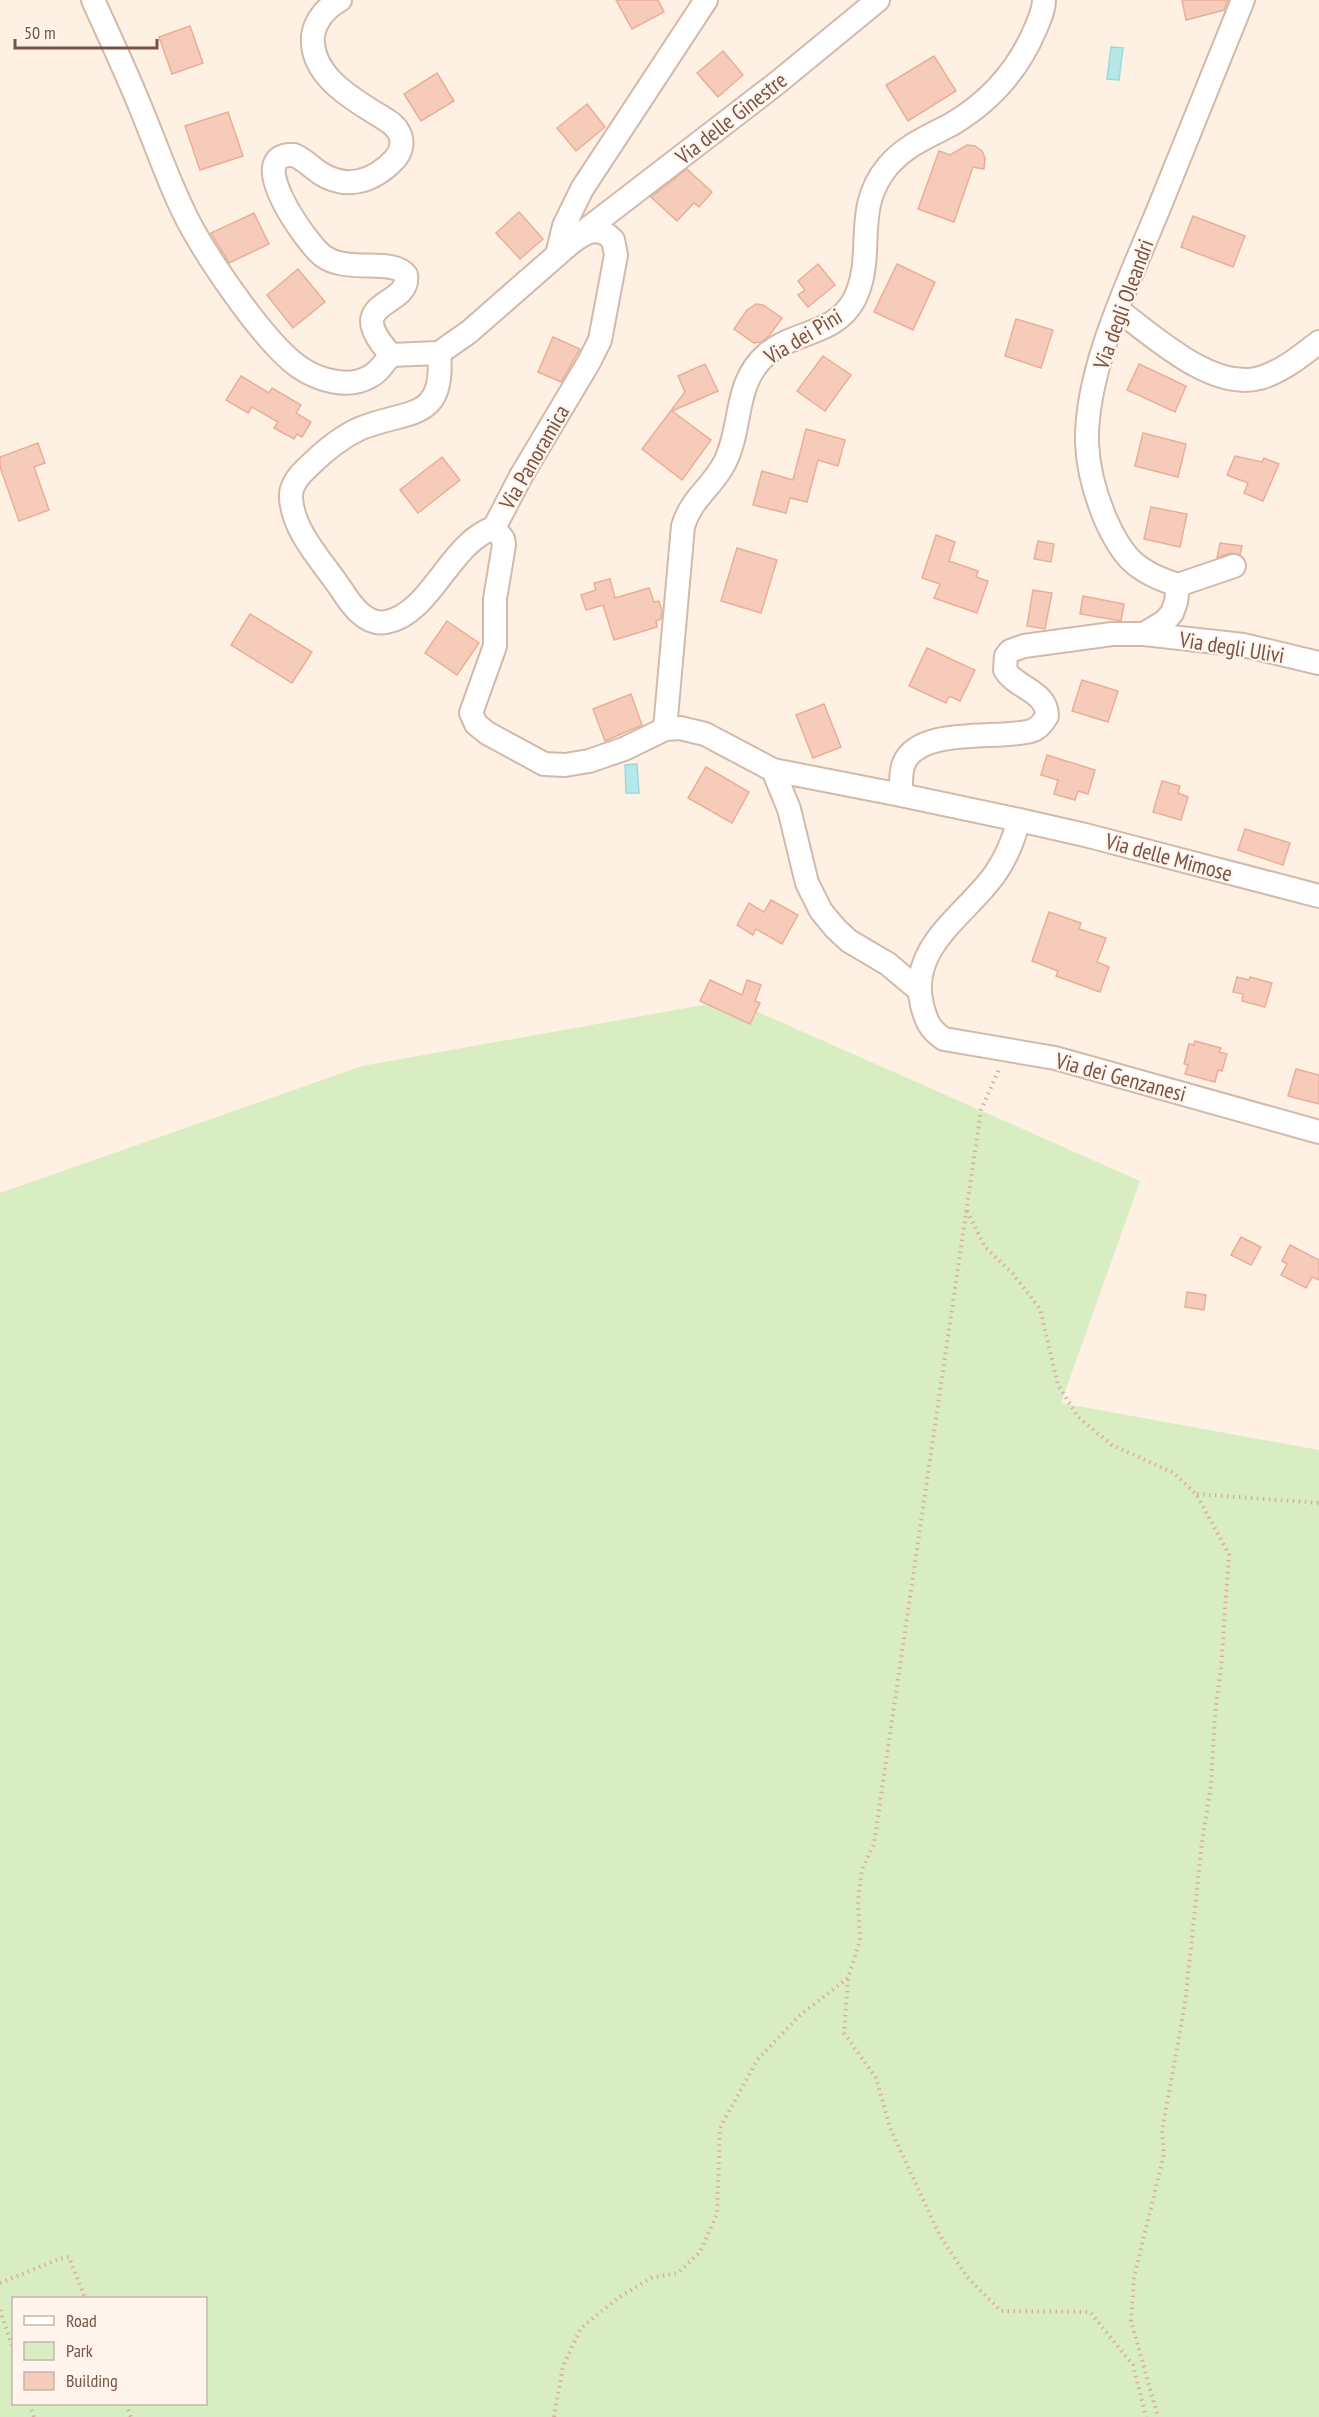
<svg xmlns="http://www.w3.org/2000/svg" width="1319" height="2417" font-family="'PT Sans Narrow',sans-serif">
<rect width="100%" height="100%" fill="#fef1e4"/>
<!-- green -->
<path fill="#d8edc1" fill-rule="evenodd" d="M731 1000 1140 1181 1061 1403 1319 1450V2417H0V1193L362 1066ZM14 2298H206V2404H14Z"/>
<!-- water -->
<g fill="#b6e8ea" stroke="#9cd9dc" stroke-width="1.5">
<path d="M1111 47 1123 48 1119 80 1107 79Z"/>
<path d="M637 764 639 793H626L625 765Z"/>
</g>
<!-- building -->
<g fill="#f6cbb9" stroke="#eaae98" stroke-width="1.5">
<path d="M616 0H658L664 12 632 29Z"/>
<path d="M1182 0H1228L1224 10 1186 20Z"/>
<path d="M190 26 203 63 172 74 159 37Z"/>
<path d="M723 51 743 75 718 97 697 73Z"/>
<path d="M934 56 956 91 908 121 886 85Z"/>
<path d="M437 73 454 101 421 121 404 94Z"/>
<path d="M587 104 605 127 576 151 557 128Z"/>
<path d="M228 112 243 156 200 170 185 126Z"/>
<path d="M967 145 975 146 982 151 985 158 984 169 973 167 954 222 918 209 939 151 950 155Z"/>
<path d="M687 169 712 192 699 207 694 203 677 221 651 197Z"/>
<path d="M519 212 543 239 520 259 496 233Z"/>
<path d="M254 213 269 244 229 263 211 233Z"/>
<path d="M1193 216 1245 236 1233 267 1181 247Z"/>
<path d="M818 264 835 285 808 307 798 295 805 290 798 281Z"/>
<path d="M897 264 935 282 913 330 874 312Z"/>
<path d="M298 269 325 302 293 328 267 295Z"/>
<path d="M756 304 763 305 782 318 769 336 761 342 754 343 734 329 747 310Z"/>
<path d="M1016 319 1053 330 1041 368 1005 356Z"/>
<path d="M553 337 580 349 561 382 538 372Z"/>
<path d="M823 356 851 375 825 411 797 391Z"/>
<path d="M705 364 718 391 672 411 711 440 682 480 642 449 685 392 678 376Z"/>
<path d="M1139 364 1186 386 1175 412 1127 390Z"/>
<path d="M241 376 269 393 272 388 301 405 296 413 311 422 302 437 297 434 294 439 274 428 278 422 252 407 248 413 226 400Z"/>
<path d="M806 429 845 440 838 466 818 460 807 502 790 498 786 513 753 505 762 471 793 480Z"/>
<path d="M1143 433 1186 444 1178 477 1135 466Z"/>
<path d="M38 443 45 463 34 467 49 510 19 521 0 467V457Z"/>
<path d="M1235 456 1262 462 1264 458 1279 464 1263 501 1244 493 1248 483 1227 475Z"/>
<path d="M442 457 460 480 418 513 400 490Z"/>
<path d="M1151 507 1187 514 1180 547 1144 539Z"/>
<path d="M936 535 955 542 949 561 978 571 976 577 988 581 977 613 934 598 940 584 922 578Z"/>
<path d="M1038 541 1054 544 1051 562 1034 559Z"/>
<path d="M1220 543 1242 546 1240 555 1230 553 1217 558Z"/>
<path d="M737 548 777 560 761 613 721 601Z"/>
<path d="M610 579 615 598 649 588 654 602 659 601 662 611 661 619 656 621 657 627 614 640 603 605 586 610 581 595 596 590 594 583Z"/>
<path d="M1033 590 1052 593 1045 629 1027 626Z"/>
<path d="M1083 596 1124 604 1121 621 1080 614Z"/>
<path d="M250 614 312 652 292 683 231 645Z"/>
<path d="M447 621 479 643 457 675 425 653Z"/>
<path d="M927 648 975 670 960 701 949 696 946 703 909 686Z"/>
<path d="M1082 680 1118 691 1108 722 1072 711Z"/>
<path d="M631 694 642 725 605 741 593 709Z"/>
<path d="M824 704 841 747 813 758 796 715Z"/>
<path d="M1047 755 1095 770 1088 794 1078 791 1075 800 1054 794 1058 780 1041 775Z"/>
<path d="M706 767 749 792 732 823 688 798Z"/>
<path d="M1162 781 1180 786 1178 793 1188 797 1181 820 1153 812Z"/>
<path d="M1245 829 1290 843 1283 865 1238 850Z"/>
<path d="M771 900 798 915 782 944 756 929 753 935 737 925 749 903 764 912Z"/>
<path d="M1049 912 1081 923 1079 929 1106 938 1097 962 1109 967 1100 992 1056 976 1058 971 1032 961Z"/>
<path d="M1237 977 1249 980 1250 977 1272 983 1265 1007 1242 1001 1243 994 1233 992Z"/>
<path d="M710 980 742 995 747 980 761 985 755 1001 760 1003 750 1024 700 1001Z"/>
<path d="M1195 1041 1221 1048 1219 1052 1227 1054 1222 1071 1218 1070 1215 1082 1185 1074 1188 1065 1184 1064 1189 1044 1194 1045Z"/>
<path d="M1296 1069 1319 1075V1104L1288 1096Z"/>
<path d="M1241 1237 1261 1247 1251 1265 1231 1255Z"/>
<path d="M1290 1245 1319 1260V1280L1312 1277 1306 1288 1281 1275 1287 1264 1282 1261Z"/>
<path d="M1187 1292 1206 1295 1204 1310 1185 1307Z"/>
</g>
<g fill="none" stroke-linecap="round" stroke-linejoin="round">
<defs>
<g id="street">
<path d="M93 0C111 40 130 80 146 121 161 158 174 196 193 230 214 267 266 344 299 367 318 380 348 389 369 377 378 373 384 363 391 355"/>
<path d="M340 0C327 7 315 20 313 36 310 72 346 95 372 111 381 117 393 122 398 131 404 140 402 152 394 160 373 182 346 190 320 173 311 167 304 159 294 155 241 152 307 244 323 256 347 274 393 257 406 275 411 309 339 298 391 355L439 353 469 332 557 255"/>
<path d="M706 0 582 189 564 226 557 255C573 241 594 219 613 240L616 255 600 340 589 362 521 476 494 528 503 539 504 545 495 599V646L471 713 476 724 487 733 544 764 565 765 589 761 624 749 665 729 680 728 705 734 773 770 789 809 807 883 821 911 836 929 849 941 888 964 919 990"/>
<path d="M582 233 777 83 878 0"/>
<path d="M1118 310C1155 337 1212 391 1260 378 1283 371 1301 356 1319 342"/>
<path d="M439 353C446 423 406 409 359 429 340 438 323 452 308 467 299 475 290 486 291 498 293 532 323 562 341 589 350 603 365 626 386 622 431 614 450 542 494 528"/>
<path d="M1234 566 1178 585 1176 602 1172 613 1164 622 1144 634H1112L1024 646 1010 651 1006 656 1005 670C1016 688 1047 691 1047 716 1043 723 1038 729 1031 731 999 740 920 726 904 763 900 773 901 785 901 795L1019 820C1013 840 1007 857 995 874 964 917 908 947 922 1005 926 1021 930 1030 944 1039L1055 1058 1319 1132"/>
<path d="M1178 585C1136 572 1122 557 1105 518 1095 494 1088 469 1087 443 1085 366 1135 269 1163 198 1190 132 1216 66 1243 0"/>
<path d="M1144 634 1243 645 1319 663"/>
<path d="M665 729 683 526C692 497 712 488 725 462 743 426 733 383 767 354 794 331 835 335 854 300 877 255 851 210 888 166 906 145 928 137 952 124 989 102 1018 70 1035 30 1039 20 1044 11 1044 0"/>
<path d="M773 770 901 795"/>
<path d="M1019 820 1085 835 1319 896"/>
</g>
</defs>
<!-- street casing -->
<use href="#street" stroke="#d3b9ab" stroke-width="26"/>
<!-- path -->
<g stroke="#dbae9c" stroke-width="4" stroke-dasharray="1.5 4.5" stroke-linecap="butt">
<path d="M967 1211 985 1247 1013 1274 1040 1309 1058 1385 1078 1417 1112 1445 1174 1473 1196 1494 1229 1554 1221 1668 1215 1714 1211 1785 1202 1842 1185 2004 1162 2131 1164 2154 1134 2278 1131 2321 1158 2417"/>
<path d="M1197 1494 1319 1503"/>
<path d="M848 1979 844 2033 876 2078 890 2128 939 2234 967 2277 1001 2311 1090 2312 1133 2365 1146 2417"/>
<path d="M0 2283 59 2259 69 2257 85 2298"/>
<path d="M0 2310 14 2352"/>
<path d="M30 2404 34 2417"/>
<path d="M126 2404 131 2417"/>
<path d="M554 2417 563 2366 581 2328 618 2298 651 2278 678 2273 700 2252 717 2214 720 2128 757 2060 800 2015 848 1978 860 1940 858 1901 862 1869 874 1844 981 1110 1000 1067"/>
</g>
<!-- street -->
<use href="#street" stroke="#fff" stroke-width="22"/>
</g>
<g text-anchor="middle" stroke-width="4.5" stroke-linejoin="round" paint-order="stroke">
<!-- street labels -->
<g font-size="22" fill="#795347" stroke="#fff5ec">
<text transform="translate(731 118) rotate(-38)" y="8">Via delle Ginestre</text>
<text transform="translate(1123 304) rotate(-70)" y="8">Via degli Oleandri</text>
<text transform="translate(803 336) rotate(-31)" y="8">Via dei Pini</text>
<text transform="translate(534 457) rotate(-60)" y="8">Via Panoramica</text>
<text transform="translate(1232 647) rotate(9)" y="8">Via degli Ulivi</text>
<text transform="translate(1169 857) rotate(15)" y="8">Via delle Mimose</text>
<text transform="translate(1121 1077) rotate(15)" y="8">Via dei Genzanesi</text>
</g>
</g>
<!-- legend -->
<rect x="12" y="2297" width="195" height="108" fill="#fff5ec" stroke="#c9b4aa" stroke-width="1.5"/>
<rect x="24" y="2316" width="30" height="9" fill="#ffffff" stroke="#c9b4aa" stroke-width="1.5"/>
<text x="66" y="2327" font-size="18" fill="#795347">Road</text>
<rect x="24" y="2342" width="30" height="18" fill="#d8edc1" stroke="#c9b4aa" stroke-width="1.5"/>
<text x="66" y="2357" font-size="18" fill="#795347">Park</text>
<rect x="24" y="2372" width="30" height="18" fill="#f6cbb9" stroke="#c9b4aa" stroke-width="1.5"/>
<text x="66" y="2387" font-size="18" fill="#795347">Building</text>
<!-- scale -->
<path d="M15 39v9h142v-9" fill="none" stroke="#795347" stroke-width="3"/>
<text x="24" y="39" font-size="18" fill="#795347" stroke="#fff5ec" stroke-width="4.5" paint-order="stroke">50 m</text>
</svg>
